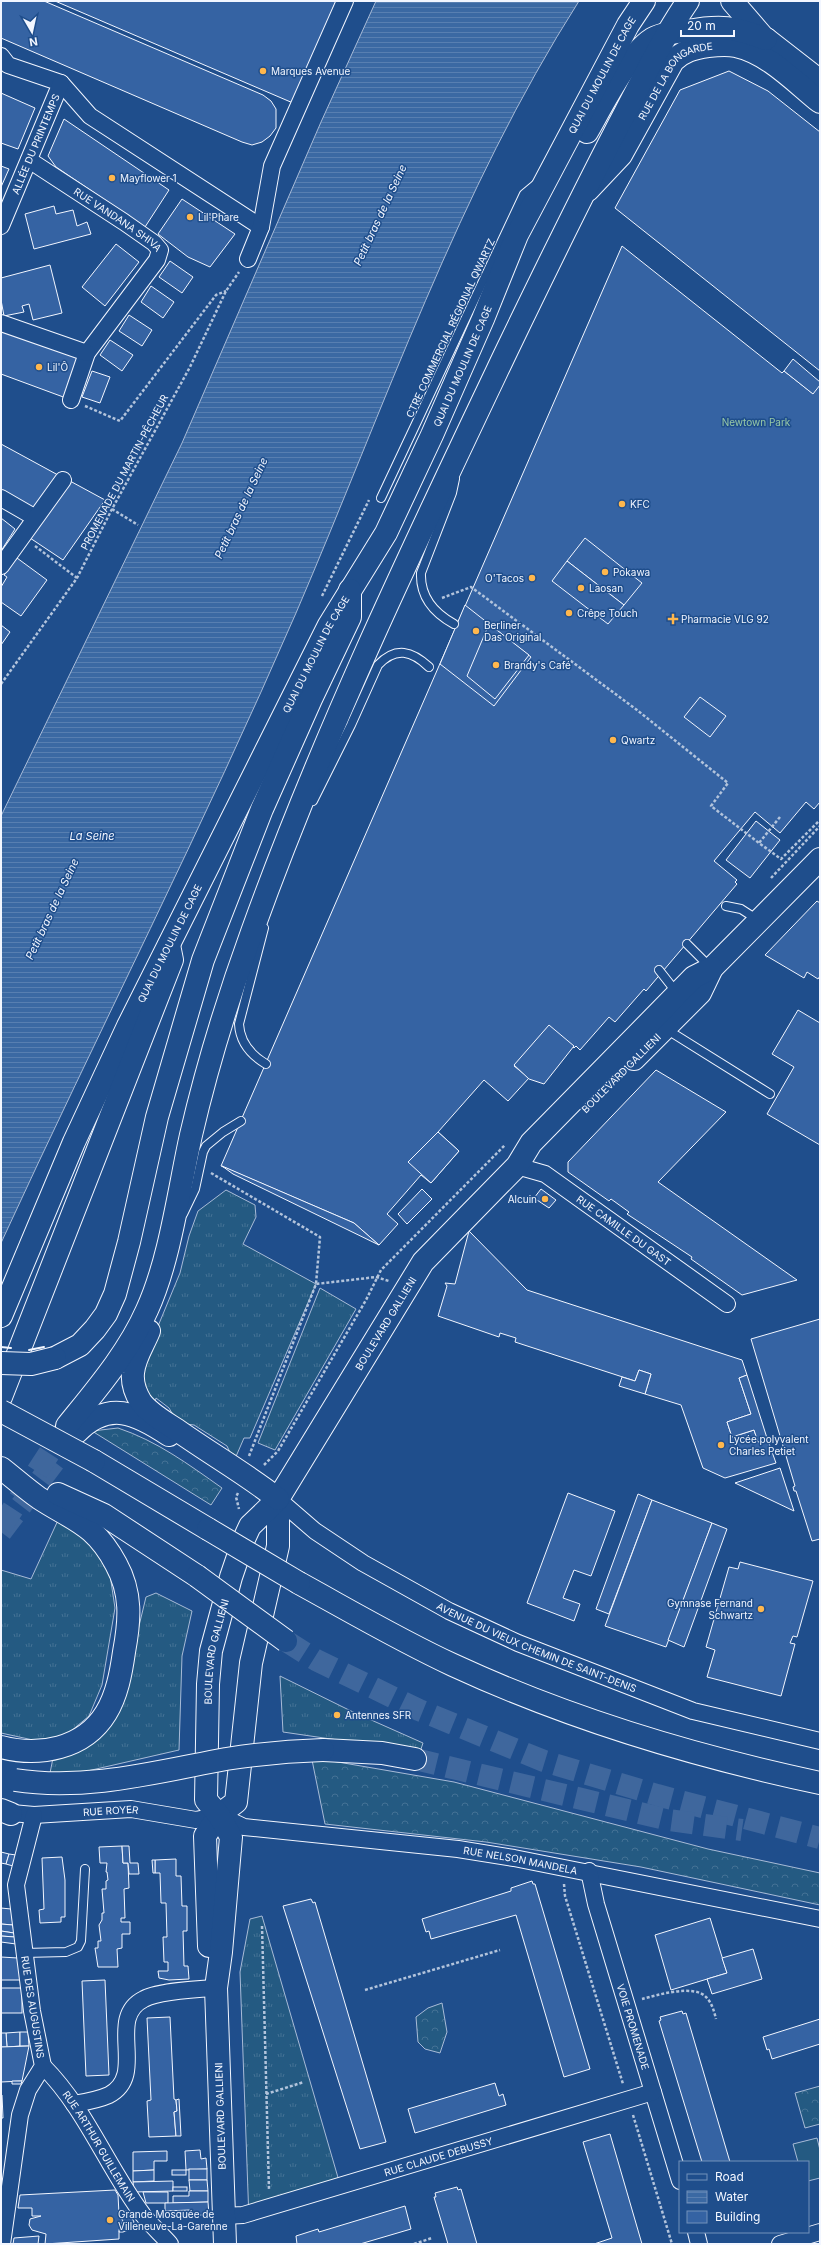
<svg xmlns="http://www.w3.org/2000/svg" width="821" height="2245" font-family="Inter,sans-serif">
<defs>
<pattern id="grass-tufts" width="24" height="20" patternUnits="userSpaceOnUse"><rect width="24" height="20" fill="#245a82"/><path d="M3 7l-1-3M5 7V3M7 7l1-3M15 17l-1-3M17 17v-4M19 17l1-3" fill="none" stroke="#447295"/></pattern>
<pattern id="forest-crowns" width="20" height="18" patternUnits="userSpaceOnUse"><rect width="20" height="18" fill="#245a82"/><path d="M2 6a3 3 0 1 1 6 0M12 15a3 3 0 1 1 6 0" fill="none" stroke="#447295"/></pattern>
<pattern id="water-rules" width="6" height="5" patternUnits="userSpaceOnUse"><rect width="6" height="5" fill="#3b69a3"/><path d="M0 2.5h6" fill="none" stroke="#587fb1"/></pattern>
</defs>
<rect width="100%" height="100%" fill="#1f4e8c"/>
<!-- grass -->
<g fill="url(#grass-tufts)" stroke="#a8bbd7">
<path d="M226 1190 255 1205 256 1217 243 1244 316 1284 250 1438H244L234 1461 227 1446 194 1425 178 1423 169 1408 156 1398 154 1407 139 1372 180 1273 189 1236 198 1211Z"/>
<path d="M320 1288 356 1309 275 1450 258 1443Z"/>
<path d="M59 1518 86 1535 110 1575 115 1608 102 1685 89 1716 64 1737 33 1740 1 1733V1570L31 1579Z"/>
<path d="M156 1593 192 1611 182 1656 179 1750 83 1772 50 1773 53 1758 70 1755 130 1663 146 1597Z"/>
<path d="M280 1676 351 1711 423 1743 420 1752 283 1732Z"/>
<path d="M262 1916 339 2181 249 2220 240 1972 250 1919Z"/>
</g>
<!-- forest -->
<g fill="url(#forest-crowns)" stroke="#a8bbd7">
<path d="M118 1428C157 1441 188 1464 222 1488L211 1505 92 1431Z"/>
<path d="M312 1760 332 1761 454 1782 708 1849 820 1873V1905L641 1867 486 1842 325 1824Z"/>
<path d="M442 2003 447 2032 440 2053 425 2049 418 2042 416 2017 428 2008Z"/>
<path d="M820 2086V2124L805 2128 795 2093Z"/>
</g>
<!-- pitch -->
<path fill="#245a82" stroke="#a8bbd7" d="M817 2138 820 2150V2178L808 2181V2162H798L793 2144Z"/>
<!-- water -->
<path fill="url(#water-rules)" stroke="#a8bbd7" d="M376 1H579C458 191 385 406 296 613 204 825 98 1032 1 1243V816L182 443 321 122Z"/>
<!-- building -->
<g fill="#3563a3" stroke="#f2f6ff">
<path d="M1 1H44L263 95 271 101 276 109V128L270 136 262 142 252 145 242 142 1 38Z"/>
<path d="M55 1H336L293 103Z"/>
<path d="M729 71 768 91 820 132V371L615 208 680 90Z"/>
<path d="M1 93 35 108 18 149 1 143Z"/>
<path d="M64 119 169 190 145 227 56 167 48 156Z"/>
<path d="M1 166 9 169 1 187Z"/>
<path d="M182 199 235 234 210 267 188 257 158 234Z"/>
<path d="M54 206 56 214 73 210 77 226 87 222 91 234 34 249 25 214Z"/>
<path d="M116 244 139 262 105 306 82 287Z"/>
<path d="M622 246 782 373 784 371 812 393 820 383V802L814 809 806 802 780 833 755 812 714 861 737 880 735 882 737 884 646 991 644 989 615 1022 609 1017 580 1050 576 1046 574 1048 549 1026 514 1066 529 1078 508 1101 484 1080 438 1132 459 1151 431 1183 421 1175 387 1214 398 1224 379 1245 354 1223 221 1166Z"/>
<path d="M170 261 193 277 182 293 159 277Z"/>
<path d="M50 265 62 313 33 320 29 304 22 306 24 312 4 316 1 300V278Z"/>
<path d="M151 286 174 302 163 318 141 302Z"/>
<path d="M129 315 152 330 142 346 119 331Z"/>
<path d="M1 330 80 359 66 398 1 374Z"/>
<path d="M110 340 133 355 122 371 100 355Z"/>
<path d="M793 359 820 382V385L813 394 784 371Z"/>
<path d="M92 371 110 377 100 403 82 397Z"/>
<path d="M1 444 58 475 34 510 1 492Z"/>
<path d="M70 481 105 500 63 560 30 538Z"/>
<path d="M1 518 15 529 1 551Z"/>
<path d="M585 538 642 583 624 605 567 561Z"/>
<path d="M17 558 47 580 21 616 1 602V587L7 577 4 575Z"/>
<path d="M567 561 624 605 608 624 552 581Z"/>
<path d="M465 605 531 657 494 706 440 664Z"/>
<path d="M489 624 529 655 495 699 467 676Z"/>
<path d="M1 625 10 632 1 645Z"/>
<path d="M700 697 726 716 710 737 684 717Z"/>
<path d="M756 821 780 840 750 878 726 860Z"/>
<path d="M817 901 820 903V976L818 979 807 972 804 978 765 955Z"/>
<path d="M798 1010 820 1023V1145L767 1114 794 1067 772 1054Z"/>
<path d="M549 1025 574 1046 544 1084 529 1079 514 1065Z"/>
<path d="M656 1070 726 1112 658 1182 797 1280 742 1295 691 1259 692 1257 627 1214 629 1212 611 1199 609 1201 568 1172V1162Z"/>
<path d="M438 1132 459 1151 431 1183 408 1162Z"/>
<path d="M222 1166 354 1223 379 1245 233 1174Z"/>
<path d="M422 1189 432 1199 407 1224 398 1214Z"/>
<path d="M541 1189 556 1200 549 1208 534 1198Z"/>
<path d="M469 1231 527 1290 742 1360 747 1375 739 1378 751 1414 727 1422 732 1437 754 1430 758 1442 767 1438 776 1463 725 1478 703 1468 681 1405 645 1394 651 1374 639 1370 635 1381 515 1342 516 1338 500 1333 499 1337 438 1316 447 1286 445 1283 455 1284Z"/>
<path d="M820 1319V1539L812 1541 796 1491H794L793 1487 795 1486 751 1339Z"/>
<path d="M639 1370 651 1374 645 1394 619 1386 622 1377 635 1381Z"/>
<path d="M747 1375 767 1438 758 1442 754 1430 732 1437 727 1422 751 1414 739 1378Z"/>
<path d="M780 1468 794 1511 735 1483Z"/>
<path d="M568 1493 615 1511 591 1576 574 1570 563 1598 580 1604 574 1621 527 1603Z"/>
<path d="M638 1494 652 1500 609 1614 596 1609Z"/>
<path d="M652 1500 712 1523 666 1647 605 1626Z"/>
<path d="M712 1523 727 1529 684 1647 668 1640Z"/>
<path d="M740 1562 813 1581 797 1637 793 1636 790 1643 795 1644 781 1696 707 1677 715 1650 706 1647 729 1567 738 1569Z"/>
<path d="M122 1846 123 1863H128L129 1888 124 1889 125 1918H121V1922H130V1934H122V1948L117 1949 118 1967H98L95 1948H98V1941H101L99 1925 102 1920V1913H104L102 1889H106V1881L108 1880 107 1872H106L107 1863H100L99 1847Z"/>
<path d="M122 1846H129L130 1863H138L139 1874H129L128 1863H123Z"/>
<path d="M1 1852 9 1854 6 1864 1 1863Z"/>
<path d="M9 1854 16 1855 13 1866 6 1864Z"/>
<path d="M62 1857 65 1880V1917H61V1922L40 1923 39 1910 44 1909 42 1858Z"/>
<path d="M176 1859V1876H181L182 1906H187V1931H183L184 1966H188L189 1979 169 1980 159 1978 158 1971H168V1962H164L163 1937H167L166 1903H161L160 1873H155V1860Z"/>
<path d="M152 1860H155V1873H153Z"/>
<path d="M532 1881 533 1884H535L590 2069 564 2077 516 1915 431 1939 429 1931 426 1932 422 1919 511 1891V1888Z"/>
<path d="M311 1899 313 1903 315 1902 386 2142 360 2149 283 1906Z"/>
<path d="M1 1908 11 1909 13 1925 1 1924Z"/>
<path d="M710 1918 727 1973 671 1990 655 1935Z"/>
<path d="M1 1924 13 1925 14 1933 1 1931Z"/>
<path d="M1 1931 14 1933 15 1937 1 1936Z"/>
<path d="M1 1936 15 1937 16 1944 1 1942Z"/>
<path d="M753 1949 762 1979 712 1994 707 1979 727 1973 722 1958Z"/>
<path d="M1 1957 18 1958 21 1980H1Z"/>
<path d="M105 1980 109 2075 86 2076 82 1981Z"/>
<rect x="1" y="1988" width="21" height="25"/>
<path d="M682 2011 683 2014 686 2013 730 2162H702L659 2021 661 2020 660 2017Z"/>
<path d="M170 2017 174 2099 176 2100 177 2111 174 2112 176 2136 149 2137 147 2101 151 2100 147 2018Z"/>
<path d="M820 2019V2044L772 2059 769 2049 767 2050 763 2037Z"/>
<path d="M20 2032V2046L7 2047 6 2033Z"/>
<path d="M20 2032H28L29 2046H20Z"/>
<path d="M1 2033H6L7 2047H1Z"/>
<path d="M29 2046 22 2081 1 2082V2047Z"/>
<path d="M12 2081H22L21 2084H12Z"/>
<path d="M495 2083 499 2096 503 2094 506 2105 415 2133 408 2109Z"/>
<path d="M1 2095H2L3 2118H1Z"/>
<path d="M179 2099 181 2136H176L174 2112 177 2111 176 2100Z"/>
<path d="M610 2134 642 2244H594L612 2238 583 2142Z"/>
<path d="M200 2150 201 2159 206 2158 207 2169 186 2170 185 2151Z"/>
<path d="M167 2151V2161H154V2170L133 2171V2152Z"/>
<rect x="189" y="2169" width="18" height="11"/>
<path d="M154 2170V2181L133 2182V2171Z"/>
<rect x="172" y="2170" width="14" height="5"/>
<path d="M189 2180H207L208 2191H190Z"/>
<path d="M173 2181V2191L134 2192 133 2182Z"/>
<rect x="173" y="2187" width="14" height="4"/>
<path d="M457 2187 458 2190 461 2189 477 2244H448L434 2197H436L435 2193Z"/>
<path d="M115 2190 118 2195 119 2214 123 2221 119 2230V2239L45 2244 46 2234 32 2230 29 2225 30 2219 41 2216H32V2208H18L20 2195Z"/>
<path d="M189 2191H208V2202L173 2203V2196H189Z"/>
<path d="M143 2192H168V2203H146Z"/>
<path d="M208 2202 209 2215H190V2210L165 2211V2203Z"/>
<path d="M405 2206 411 2229 360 2244H297L296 2236 318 2229 319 2232Z"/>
<path d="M122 2210 129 2212 134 2222 131 2229 123 2232H119L123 2221 118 2211Z"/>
<path d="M39 2236 38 2244H13L14 2238Z"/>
</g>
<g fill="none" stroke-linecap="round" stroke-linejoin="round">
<!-- secondary-tunnel -->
<path stroke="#3f679d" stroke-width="22" stroke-dasharray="22 11" stroke-linecap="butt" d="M1 1532 77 1432"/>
<!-- highway-tunnel -->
<g stroke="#3f679d" stroke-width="22" stroke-dasharray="22 11" stroke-linecap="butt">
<path d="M1 1527 67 1426"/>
<path d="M286 1641 316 1660 419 1710 544 1761 657 1795 820 1838"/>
<path d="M415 1759 669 1820 742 1830"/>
</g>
<defs>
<g id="lane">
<path d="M381 498 524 194 536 184"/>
<path d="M454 624C434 613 420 597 421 573L452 493 455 479"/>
<path d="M313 801 351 725 378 665C396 646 412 651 429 667"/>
<path d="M726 906 741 909 758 920"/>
<path d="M264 928 239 1024C240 1043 251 1055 266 1064"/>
<path d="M687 944 710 967"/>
<path d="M659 970 677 993"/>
<path d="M666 1029 770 1094"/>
<path d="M618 1075 619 1067 624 1059"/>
<path d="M183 1214 195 1189 203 1152 206 1146 223 1132 241 1121"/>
<path d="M24 1953 66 1952 78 1947 81 1941 85 1869"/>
</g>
<g id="street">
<path d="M1 56 8 65 61 83 90 116 261 227"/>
<path id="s1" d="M29 160 124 222 154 243 160 250 157 260 87 353 71 400"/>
<path id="s2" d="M1 226 61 83"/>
<path d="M248 259 261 227 272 166 345 1"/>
<path d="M1 323 87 353"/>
<path d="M1 498 34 517"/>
<path d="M1 566 63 480"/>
<path id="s3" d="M517 1166 545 1174 727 1304"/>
<path id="s4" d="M278 1499 315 1531 363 1563 449 1611 518 1643 693 1711 820 1741"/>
<path id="s5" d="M1 1812 34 1815 131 1809 196 1820 219 1815 244 1827 458 1849 514 1858 820 1919"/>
<path id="s6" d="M589 1871 596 1904 680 2181"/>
<path id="s7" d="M43 2066C86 2109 107 2167 143 2215 151 2225 161 2234 170 2244"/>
<path d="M74 2104C86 2102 98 2100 109 2095 148 2075 105 2018 144 1999 159 1991 198 1989 216 1988"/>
<path id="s8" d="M224 2216 243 2215 653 2092"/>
<path d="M696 2232 699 2244"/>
<path d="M2 2244 20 2115 28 2090 43 2066 32 2011 16 1885 34 1815"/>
<path d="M780 2244 820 2232"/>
</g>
<g id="secondary">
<path d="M766 39 820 81"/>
<path id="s9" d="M588 190 621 155 673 61C683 51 694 48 708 46 717 45 727 44 736 46 768 53 795 82 820 102"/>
<path d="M634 1059 700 993 712 968 820 859"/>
<path d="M77 1432C109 1400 136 1413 169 1435"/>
<path d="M209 1946 205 1836 219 1815 236 1802 251 1663 278 1546V1499"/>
<path id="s10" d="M225 2244 216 1988 221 1952 231 1837 219 1815 206 1800 208 1684 211 1651 231 1577 244 1539 250 1526 278 1499 423 1262 517 1166 531 1143 694 977 712 968"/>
</g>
<g id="primary">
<path d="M732 1 763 37"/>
<path d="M587 132C602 106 627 55 652 39 663 33 676 32 688 31 721 25 734 27 766 39"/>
<path id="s11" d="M1 1316 74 1142 128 1026 329 625 386 533 432 435 483 319 517 235 628 25 644 1"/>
<path d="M149 1331C144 1344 134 1358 133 1373 132 1383 136 1394 141 1402 150 1414 165 1422 177 1430 211 1454 246 1474 278 1499"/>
<path d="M67 1426C96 1390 128 1353 147 1310 170 1260 179 1189 191 1135 207 1066 228 998 252 932 324 732 416 541 507 350 546 269 585 189 626 111 646 73 664 36 688 1"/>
<path d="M1 1810 11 1814"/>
</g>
<g id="highway">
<path d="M55 1358 80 1345 95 1329 106 1314 115 1294 129 1242 157 1117 203 960 262 809 311 699 350 617V590"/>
<path d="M1 1397 172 960 169 945"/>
<path d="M94 1461 208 1529"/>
<path d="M1 1468C14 1478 26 1489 39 1498 74 1521 94 1523 116 1564 132 1593 130 1620 124 1652 121 1673 117 1695 106 1713 84 1749 39 1757 1 1747"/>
<path d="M58 1494 104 1515 197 1576"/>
<path d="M299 1583C350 1611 401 1641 453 1665 572 1720 693 1756 820 1783"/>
<path d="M323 1750 382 1753 415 1759"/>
</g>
</defs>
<!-- lane casing -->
<use href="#lane" stroke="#f2f6ff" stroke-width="10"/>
<!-- street casing -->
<use href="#street" stroke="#f2f6ff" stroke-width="18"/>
<!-- secondary casing -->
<use href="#secondary" stroke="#f2f6ff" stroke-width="24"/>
<!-- primary casing -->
<use href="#primary" stroke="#f2f6ff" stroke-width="24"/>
<!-- highway casing -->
<use href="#highway" stroke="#f2f6ff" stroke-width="24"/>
<!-- path -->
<g stroke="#b3c4dc" stroke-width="2.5" stroke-dasharray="3 2" stroke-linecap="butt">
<path d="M85 406 120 421 216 295 226 291"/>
<path d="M112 509 138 525"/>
<path d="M35 546 77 578"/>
<path d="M322 596 369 500"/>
<path d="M442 598 471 587 637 710 728 783 711 806 759 843"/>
<path d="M1 684 77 578 112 509 190 367 226 291 239 272"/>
<path d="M780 817 759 843 781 859 819 821"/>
<path d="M771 878 820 826"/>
<path d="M211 1173 320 1237 316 1284"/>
<path d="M249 1456 316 1284 376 1277 389 1281"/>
<path d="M264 1465 278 1451 366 1300 381 1270 505 1145"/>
<path d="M238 1493 236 1497 239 1509"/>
<path d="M564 1884 565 1896 623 2084"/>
<path d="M262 1926 269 2190"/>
<path d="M365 1990 500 1950"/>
<path d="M642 1999C657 1995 694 1984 706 1997 712 2003 714 2011 716 2019"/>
<path d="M266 2094 304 2082"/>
<path d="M633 2115 672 2244"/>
<path d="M414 2244 432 2238"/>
</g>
<!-- lane -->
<use href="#lane" stroke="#1f4e8c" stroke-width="8"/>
<!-- street -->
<use href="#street" stroke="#1f4e8c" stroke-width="16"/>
<!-- secondary -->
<use href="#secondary" stroke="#1f4e8c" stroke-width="22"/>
<!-- primary -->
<use href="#primary" stroke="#1f4e8c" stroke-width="22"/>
<!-- highway -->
<use href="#highway" stroke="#1f4e8c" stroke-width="22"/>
<defs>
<g id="highway-bridge">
<path d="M1 1363 31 1364 55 1358"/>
<path d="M1 1411 94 1461"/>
<path d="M208 1529 299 1583"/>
<path d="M197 1576 286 1641"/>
<path d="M15 1780C86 1791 156 1772 226 1759 258 1754 290 1751 323 1750"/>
</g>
</defs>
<!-- highway-bridge casing -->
<use href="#highway-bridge" stroke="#f2f6ff" stroke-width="24" stroke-linecap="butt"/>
<!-- highway-bridge -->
<use href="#highway-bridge" stroke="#1f4e8c" stroke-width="22"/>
<!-- wall -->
<g stroke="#f2f6ff" stroke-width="2">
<path d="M1 1347 11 1348"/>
<path d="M29 1350 44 1347"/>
</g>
</g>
<!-- markers -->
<g fill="#ffb74d" stroke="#1f4e8c" stroke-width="1.5">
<circle cx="263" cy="71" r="4"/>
<circle cx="112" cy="178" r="4"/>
<circle cx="190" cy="217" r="4"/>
<circle cx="39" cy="367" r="4"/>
<circle cx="622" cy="504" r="4"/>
<circle cx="605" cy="572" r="4"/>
<circle cx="532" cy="578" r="4"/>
<circle cx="581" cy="588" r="4"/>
<circle cx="569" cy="613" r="4"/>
<path d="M671 613h4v4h4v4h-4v4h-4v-4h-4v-4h4z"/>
<circle cx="476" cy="631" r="4"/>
<circle cx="496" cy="665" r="4"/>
<circle cx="613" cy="740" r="4"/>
<circle cx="545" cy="1199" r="4"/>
<circle cx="721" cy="1445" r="4"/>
<circle cx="761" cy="1609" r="4"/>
<circle cx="337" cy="1715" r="4"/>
<circle cx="110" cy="2220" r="4"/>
</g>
<g text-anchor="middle" stroke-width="3" stroke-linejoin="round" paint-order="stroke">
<!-- poi labels -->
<g font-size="10" fill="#f2f6ff" stroke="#1f4e8c" text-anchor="start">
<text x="271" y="75">Marques Avenue</text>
<text x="120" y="182">Mayflower 1</text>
<text x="198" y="221">Lil'Phare</text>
<text x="47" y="371">Lil'Ô</text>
<text x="630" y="508">KFC</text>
<text x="613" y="576">Pokawa</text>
<text x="524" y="582" text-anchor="end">O'Tacos</text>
<text x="589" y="592">Laosan</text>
<text x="577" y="617">Crêpe Touch</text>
<text x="681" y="623">Pharmacie VLG 92</text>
<text x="484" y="629">Berliner<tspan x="484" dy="12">Das Original</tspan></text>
<text x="504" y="669">Brandy's Café</text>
<text x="621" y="744">Qwartz</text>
<text x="537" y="1203" text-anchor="end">Alcuin</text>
<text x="729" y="1443">Lycée polyvalent<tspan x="729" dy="12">Charles Petiet</tspan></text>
<text x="753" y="1607" text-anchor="end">Gymnase Fernand<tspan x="753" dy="12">Schwartz</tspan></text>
<text x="345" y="1719">Antennes SFR</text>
<text x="118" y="2218">Grande Mosquée de<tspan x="118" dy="12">Villeneuve-La-Garenne</tspan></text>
</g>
<!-- street labels -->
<g font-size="10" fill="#f2f6ff" stroke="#1f4e8c">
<text dy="4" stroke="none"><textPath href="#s11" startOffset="1380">QUAI DU MOULIN DE CAGE</textPath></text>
<text dy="4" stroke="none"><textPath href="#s9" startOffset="144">RUE DE LA BONGARDE</textPath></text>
<text dy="4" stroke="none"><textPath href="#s2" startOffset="89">ALLÉE DU PRINTEMPS</textPath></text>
<text dy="4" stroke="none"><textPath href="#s1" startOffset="107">RUE VANDANA SHIVA</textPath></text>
<text transform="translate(450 328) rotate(-65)" y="4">CTRE COMMERCIAL RÉGIONAL QWARTZ</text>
<text dy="4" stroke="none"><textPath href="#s11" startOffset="1057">QUAI DU MOULIN DE CAGE</textPath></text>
<text transform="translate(124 472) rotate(-62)" y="4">PROMENADE DU MARTIN-PÊCHEUR</text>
<text dy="4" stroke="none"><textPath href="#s11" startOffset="733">QUAI DU MOULIN DE CAGE</textPath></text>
<text dy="4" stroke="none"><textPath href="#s11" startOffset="409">QUAI DU MOULIN DE CAGE</textPath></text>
<text transform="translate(621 1073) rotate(-45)" y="4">BOULEVARD GALLIENI</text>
<text dy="4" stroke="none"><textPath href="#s3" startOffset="126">RUE CAMILLE DU GAST</textPath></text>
<text dy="4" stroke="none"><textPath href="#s10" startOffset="978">BOULEVARD GALLIENI</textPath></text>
<text dy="4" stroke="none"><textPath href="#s4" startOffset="300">AVENUE DU VIEUX CHEMIN DE SAINT-DENIS</textPath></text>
<text dy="4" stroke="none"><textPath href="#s10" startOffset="602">BOULEVARD GALLIENI</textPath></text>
<text dy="4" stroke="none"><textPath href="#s5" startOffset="110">RUE ROYER</textPath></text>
<text dy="4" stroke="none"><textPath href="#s5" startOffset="526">RUE NELSON MANDELA</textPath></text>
<text transform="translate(33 2007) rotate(81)" y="4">RUE DES AUGUSTINS</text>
<text dy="4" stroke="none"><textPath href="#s6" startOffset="162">VOIE PROMENADE</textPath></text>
<text transform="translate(220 2116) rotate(-92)" y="4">BOULEVARD GALLIENI</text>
<text dy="4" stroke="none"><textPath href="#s7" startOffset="98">RUE ARTHUR GUILLEMAIN</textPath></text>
<text dy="4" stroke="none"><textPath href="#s8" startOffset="223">RUE CLAUDE DEBUSSY</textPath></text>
</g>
<!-- park labels -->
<g font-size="10" fill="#97c8a6" stroke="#1f4e8c">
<text x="756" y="426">Newtown Park</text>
</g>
<!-- water labels -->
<g font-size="11" font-style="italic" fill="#f2f6ff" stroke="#1f4e8c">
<text transform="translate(380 215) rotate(-65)" y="4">Petit bras de la Seine</text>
<text transform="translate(241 508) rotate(-65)" y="4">Petit bras de la Seine</text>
<text x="92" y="840">La Seine</text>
<text transform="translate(52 909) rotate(-65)" y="4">Petit bras de la Seine</text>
</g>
</g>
<!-- border -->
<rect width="821" height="2245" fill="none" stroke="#f2f6ff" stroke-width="4"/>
<!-- legend -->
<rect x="679" y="2161" width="130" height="72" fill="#1f4e8c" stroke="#7391ba"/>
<rect x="687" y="2174" width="20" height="6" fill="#1f4e8c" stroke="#7391ba"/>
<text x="715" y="2181" font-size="12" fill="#f2f6ff">Road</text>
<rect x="687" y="2191" width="20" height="12" fill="url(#water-rules)" stroke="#7391ba"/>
<text x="715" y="2201" font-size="12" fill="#f2f6ff">Water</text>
<rect x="687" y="2211" width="20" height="12" fill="#3563a3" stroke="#7391ba"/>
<text x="715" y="2221" font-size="12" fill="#f2f6ff">Building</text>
<!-- north arrow -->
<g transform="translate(32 32) rotate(171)" stroke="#1f4e8c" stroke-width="3" paint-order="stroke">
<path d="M0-3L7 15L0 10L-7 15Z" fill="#f2f6ff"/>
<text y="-6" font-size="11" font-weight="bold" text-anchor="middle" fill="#f2f6ff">N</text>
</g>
<!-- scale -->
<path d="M681 30v6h53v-6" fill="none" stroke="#f2f6ff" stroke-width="2"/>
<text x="687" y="30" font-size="12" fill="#f2f6ff" stroke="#1f4e8c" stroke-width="3" paint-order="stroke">20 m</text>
</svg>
